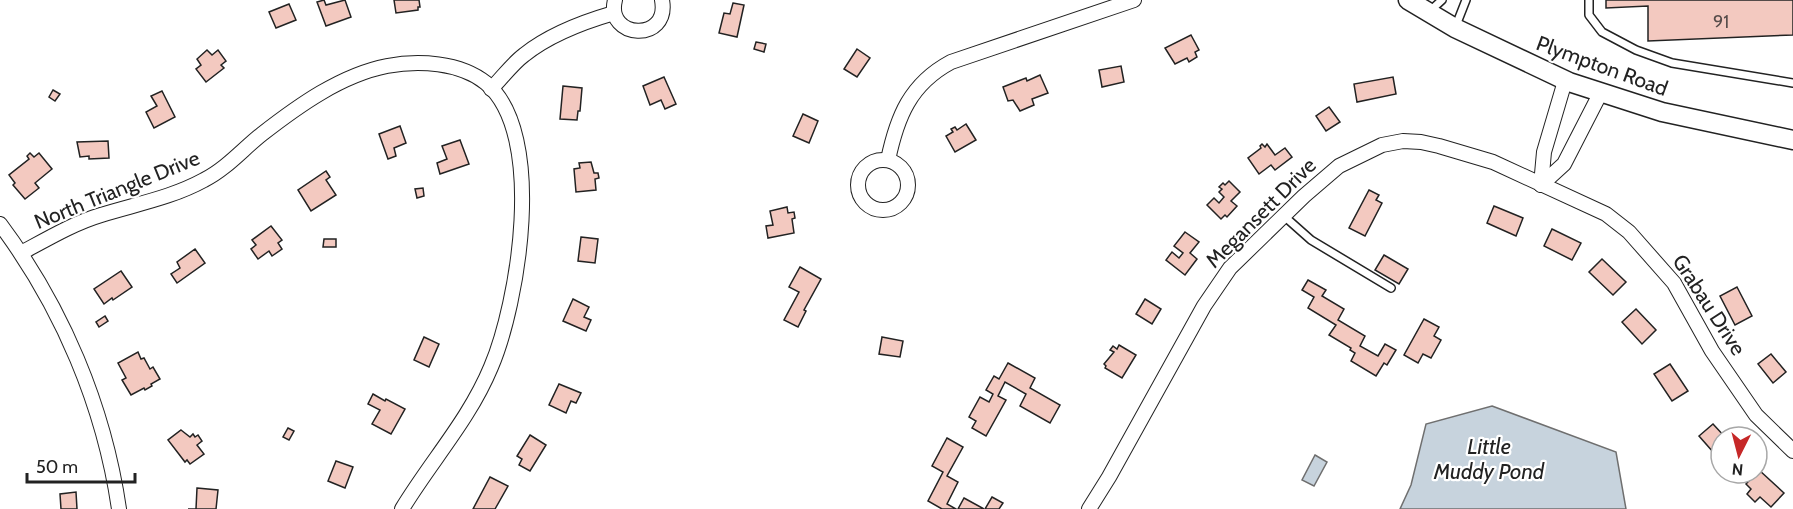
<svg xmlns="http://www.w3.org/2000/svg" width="1793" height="509" font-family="Cabin,sans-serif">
<rect width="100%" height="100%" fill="#fff"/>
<!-- water -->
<g fill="#c7d3dd" stroke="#6f6f6f" stroke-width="1.5">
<path d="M1492 406 1616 452 1626 509H1400L1411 485 1426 424Z"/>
<path d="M1315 455 1327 462 1314 486 1302 480Z"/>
</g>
<!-- building -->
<g fill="#f3c9c0" stroke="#222" stroke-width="1.5">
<path d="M324 0 326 5 345 0 351 17 326 26 317 2Z"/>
<path d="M394 0H419L420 7H418V10L396 13Z"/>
<path d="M1606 0H1793V35L1648 41V6L1606 8Z"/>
<path d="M733 3 744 5 737 37 719 33 724 13 730 14Z"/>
<path d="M289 4 296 20 276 28 269 12Z"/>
<path d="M1191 35 1199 50 1195 52 1197 57 1189 62 1187 58 1175 64 1165 48Z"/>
<path d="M756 42 766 44 764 52 754 49Z"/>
<path d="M857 49 870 58 857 77 844 69Z"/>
<path d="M207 50 212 55 218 50 226 61 221 65 224 68 206 82 196 69 201 65 197 59Z"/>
<path d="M1121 66 1124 82 1102 87 1099 70Z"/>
<path d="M1040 75 1048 93 1032 99 1034 105 1020 111 1013 100 1008 101 1003 87 1026 78 1027 81Z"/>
<path d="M664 77 676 104 665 109 661 100 650 105 643 86Z"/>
<path d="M1393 77 1396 94 1357 102 1354 84Z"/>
<path d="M563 86 582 88 580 111H578L577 120 560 119Z"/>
<path d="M53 90 60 94 55 101 49 97Z"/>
<path d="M162 91 175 117 154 128 146 112 157 106 151 96Z"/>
<path d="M1329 107 1340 122 1326 131 1316 116Z"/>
<path d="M803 114 818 121 809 143 793 136Z"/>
<path d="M966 124 976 140 955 152 946 136 953 132 951 129 955 127 957 130Z"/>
<path d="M400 126 406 143 394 148 396 156 388 159 379 134Z"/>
<path d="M460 140 469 164 440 174 437 163 447 159 442 146Z"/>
<path d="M108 141 109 158 89 159V156L80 157 77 142Z"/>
<path d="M1262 144 1265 147 1267 144 1275 155 1285 148 1292 157 1275 170 1271 165 1259 174 1248 158 1261 148 1260 146Z"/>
<path d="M30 153 34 157 39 153 52 169 35 183 39 188 25 199 13 185 15 183 9 175 29 159 27 156Z"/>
<path d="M591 162 594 173H598L599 178 595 179 596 190 576 192 574 169 580 168 579 163Z"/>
<path d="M326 171 330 177 326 180 336 195 311 211 298 190Z"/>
<path d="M1229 181 1240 192 1231 201 1237 206 1227 217 1225 215 1221 219 1207 205 1214 198 1219 203 1224 197 1219 192 1222 189 1219 187 1223 183 1225 185Z"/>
<path d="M423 188 424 196 417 198 415 189Z"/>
<path d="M1369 190 1379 195 1376 200 1382 203 1365 236 1349 228Z"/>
<path d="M1494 206 1523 218 1516 236 1487 223Z"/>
<path d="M787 207 788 213 794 212 795 218 792 219 794 233 768 238 766 226 773 225 770 211Z"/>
<path d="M271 226 282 240 278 243 282 249 272 256 269 251 258 259 251 249 256 245 252 240Z"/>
<path d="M1552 229 1581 243 1572 260 1544 246Z"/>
<path d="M1185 232 1199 242 1190 253 1197 259 1185 275 1166 260 1172 252 1179 258 1183 253 1174 246Z"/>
<path d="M581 237 598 239 595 263 578 261Z"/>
<path d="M324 239H336V247H323Z"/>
<path d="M195 249 205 263 177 283 171 274 180 268 177 262Z"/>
<path d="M1384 255 1408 269 1399 284 1375 270Z"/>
<path d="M1602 259 1626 282 1613 295 1589 272Z"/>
<path d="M800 267 821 279 804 310 806 311 798 327 784 320 799 292 789 287Z"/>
<path d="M121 271 132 287 113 300 112 298 104 304 94 289Z"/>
<path d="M1308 280 1326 290 1322 296 1344 309 1338 320 1365 336 1360 346 1378 356 1385 344 1396 350 1387 365 1384 363 1376 376 1351 361 1355 353 1350 350 1351 348 1329 335 1336 325 1308 308 1314 297 1302 290Z"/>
<path d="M1737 287 1752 316 1735 325 1720 296Z"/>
<path d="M573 299 589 307 584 317 591 320 586 331 563 321Z"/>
<path d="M1145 299 1161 309 1152 324 1136 314Z"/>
<path d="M1636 309 1656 330 1642 344 1622 322Z"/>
<path d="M105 316 108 321 99 327 96 322Z"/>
<path d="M1424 319 1439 327 1434 336 1441 340 1431 358 1423 354 1418 363 1404 355Z"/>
<path d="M424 337 439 344 429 367 414 360Z"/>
<path d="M882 337 903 341 900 357 879 354Z"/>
<path d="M1119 345 1136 355 1122 378 1105 368 1106 366 1104 364 1114 352 1110 350 1113 346 1117 349Z"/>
<path d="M138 352 141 359 144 358 150 369 153 367 160 379 151 384 152 386 145 390 144 388 131 395 122 380 126 378 118 363Z"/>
<path d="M1771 354 1786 372 1773 383 1758 364Z"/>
<path d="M1008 363 1035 378 1030 388 1060 405 1050 423 1020 406 1026 394 1005 382 998 396 1006 400 986 436 972 428 976 421 969 417 980 397 989 402 993 394 986 390 994 376 999 379Z"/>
<path d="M1670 364 1688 391 1672 401 1654 374Z"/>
<path d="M559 384 581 393 576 403 571 401 566 413 549 405Z"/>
<path d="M373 394 385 401 386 399 405 409 391 434 372 424 380 410 368 404Z"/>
<path d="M1713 424 1725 437H1721V461L1699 436Z"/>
<path d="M288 428 294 431 289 440 283 437Z"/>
<path d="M181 430 190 437 193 434 195 437 198 435 202 441 197 445 204 454 190 464 187 460 185 462 168 440Z"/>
<path d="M530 435 546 445 530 471 519 465 522 459 517 456Z"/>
<path d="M947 438 963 447 947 476 958 482 947 504 956 509H942L928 501 943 472 932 466Z"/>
<path d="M336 461 353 467 345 488 328 481Z"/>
<path d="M1759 470 1784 493 1771 507 1760 497 1755 502 1747 494 1751 489 1746 484Z"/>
<path d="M490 477 508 486 495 509H473Z"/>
<path d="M197 488 218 490 216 509H188H196Z"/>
<path d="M76 492 77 509H61L60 494Z"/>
<path d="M992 497 1003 503 999 509H985Z"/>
<path d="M964 498 984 509H958Z"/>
</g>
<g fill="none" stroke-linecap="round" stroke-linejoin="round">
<defs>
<g id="lane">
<path d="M1589 0V15L1602 32 1636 50 1672 63 1793 83"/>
<path d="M1431 10 1442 0"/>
<path d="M1455 28 1466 0"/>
<path d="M1284 216 1311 240 1391 288"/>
</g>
<g id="street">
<path d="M615 0C605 39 670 43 662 0"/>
<path d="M491 89C502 78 512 64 524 55 550 34 583 22 614 13"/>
<circle cx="883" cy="185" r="25"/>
<path d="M888 160C897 117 910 84 951 62L1134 0"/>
<path d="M1541 185 1564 164 1601 92"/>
<path d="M1541 185 1544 152 1565 81"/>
<path d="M0 224C62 307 104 406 119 509"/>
<path d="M21 253C47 239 74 223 101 215 136 204 171 198 204 180 226 169 243 149 262 134 298 106 341 75 387 66 418 60 460 62 486 83 547 134 518 304 491 367 469 420 431 461 402 509"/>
<path d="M1089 509 1109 477 1204 306 1230 268 1304 196 1339 166 1382 145 1403 141 1421 142 1439 146 1493 162 1606 214 1629 232 1674 283 1712 351 1756 415 1793 451"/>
</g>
<path id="secondary" d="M1408 0 1455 28 1569 82 1662 112 1793 140"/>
</defs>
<!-- lane casing -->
<use href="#lane" stroke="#222" stroke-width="10"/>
<!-- street casing -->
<use href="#street" stroke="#222" stroke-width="16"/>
<!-- secondary casing -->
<use href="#secondary" stroke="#222" stroke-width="21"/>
<!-- lane -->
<use href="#lane" stroke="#fff" stroke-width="7"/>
<!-- street -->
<use href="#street" stroke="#fff" stroke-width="14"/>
<!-- secondary -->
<use href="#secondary" stroke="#fff" stroke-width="18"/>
</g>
<g text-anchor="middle" stroke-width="4.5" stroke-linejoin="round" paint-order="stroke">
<!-- number labels -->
<g font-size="18" fill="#564c4a">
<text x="1721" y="28">91</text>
</g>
<!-- street labels -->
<g font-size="21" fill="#222" stroke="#fff">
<text transform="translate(1602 66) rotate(20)" y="7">Plympton Road</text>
<text transform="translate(117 190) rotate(-22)" y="7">North Triangle Drive</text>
<text transform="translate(1261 213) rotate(-45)" y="7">Megansett Drive</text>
<text transform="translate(1709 305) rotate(57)" y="7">Grabau Drive</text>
</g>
<!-- water labels -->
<g font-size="22" font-style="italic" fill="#222" stroke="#fff">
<text x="1489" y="454">Little<tspan x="1489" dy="25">Muddy Pond</tspan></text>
</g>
</g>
<!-- north arrow -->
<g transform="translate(1739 455) rotate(186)"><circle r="28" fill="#ffffff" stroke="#a7a7a7" stroke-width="1.5"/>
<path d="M0-4.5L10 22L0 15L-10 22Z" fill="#c62828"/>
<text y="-9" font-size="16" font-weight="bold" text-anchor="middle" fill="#222222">N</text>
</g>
<!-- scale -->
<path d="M27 473v9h108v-9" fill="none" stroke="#222222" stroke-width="3"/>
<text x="36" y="473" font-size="18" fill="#222222" stroke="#ffffff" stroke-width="4.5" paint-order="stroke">50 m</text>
</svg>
